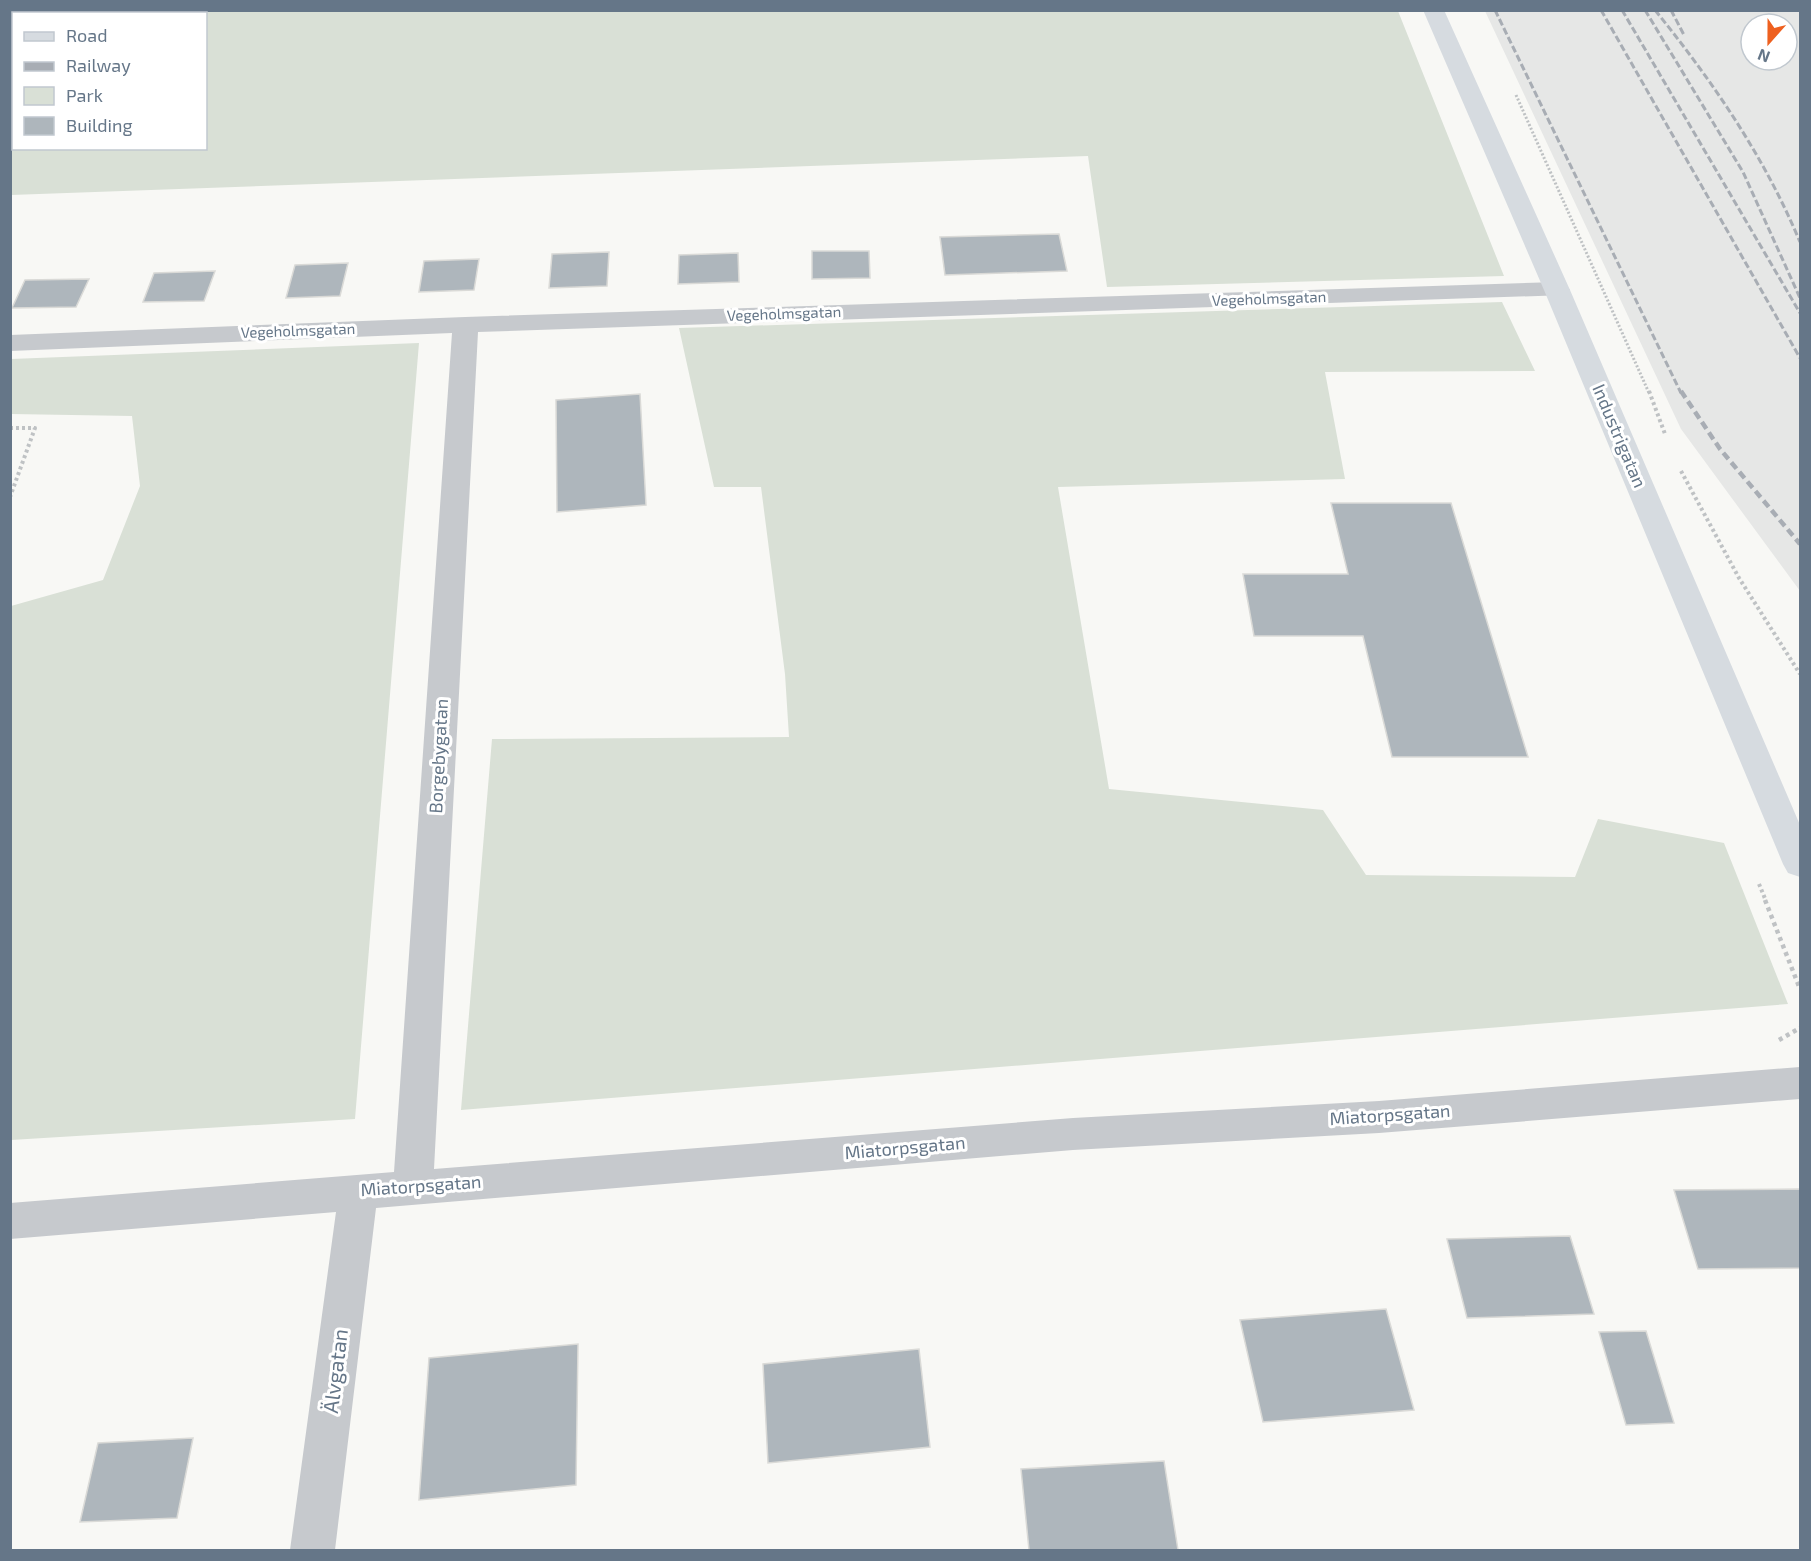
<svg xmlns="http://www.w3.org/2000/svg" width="1811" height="1561" font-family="'Exo 2',sans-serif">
<rect width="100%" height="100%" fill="#f8f8f5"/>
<!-- built -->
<path fill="#e6e7e6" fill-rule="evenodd" d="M1485 11H1800V591L1681 429ZM1751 24H1787V60H1751Z"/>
<!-- green -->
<g fill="#d9e0d6" fill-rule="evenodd">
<path d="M10 11H1398L1504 276 1107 287 1088 156 11 195ZM14 14H206V148H14Z"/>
<path d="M1502 302 1535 371 1325 372 1345 479 1058 487 1109 789 1323 810 1366 875 1575 877 1598 819 1724 843 1788 1004 461 1110 492 739 789 737 785 674 761 487H714L679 328Z"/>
<path d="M419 343 355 1119 11 1140V606L103 580 140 486 132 416 11 414V359Z"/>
</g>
<!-- building -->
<g fill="#aeb6bc" stroke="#dadad7" stroke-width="1.5">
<path d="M1059 234 1067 271 945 275 940 237Z"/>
<path d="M812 251H869L870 278 812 279Z"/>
<path d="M609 252 607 286 549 288 552 254Z"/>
<path d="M738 253 739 282 678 284 679 255Z"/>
<path d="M479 259 474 290 419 292 424 261Z"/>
<path d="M348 263 340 296 286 298 295 265Z"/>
<path d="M215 271 204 301 143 302 154 273Z"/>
<path d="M89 279 76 307 12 308 25 280Z"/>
<path d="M640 394 646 505 557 512 556 400Z"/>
<path d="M1331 503H1451L1528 757H1392L1363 636H1254L1243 574H1348Z"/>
<path d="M1800 1189V1268L1698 1269 1674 1190Z"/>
<path d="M1570 1236 1594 1314 1467 1318 1447 1239Z"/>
<path d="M1386 1309 1414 1410 1263 1422 1240 1320Z"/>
<path d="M1646 1331 1674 1423 1626 1425 1599 1332Z"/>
<path d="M578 1344 576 1485 419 1500 429 1358Z"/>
<path d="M919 1349 930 1447 768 1463 763 1364Z"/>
<path d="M193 1438 177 1518 80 1522 98 1443Z"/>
<path d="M1164 1461 1178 1550H1029L1021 1469Z"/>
</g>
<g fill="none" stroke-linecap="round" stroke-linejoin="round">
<!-- path-far2 -->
<g stroke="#bfc2c4" stroke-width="3" stroke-dasharray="2 2" stroke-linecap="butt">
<path d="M33 14 35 10"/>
<path d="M10 47 14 43"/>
<path d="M1516 95 1649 393"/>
</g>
<!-- path-far1 -->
<g stroke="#bfc2c4" stroke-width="4" stroke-dasharray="3 3" stroke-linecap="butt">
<path d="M1649 391 1665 434"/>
<path d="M10 428H35L10 497"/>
<path d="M1681 471 1739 578 1800 674"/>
<path d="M1759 884 1766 901"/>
</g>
<!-- path -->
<g stroke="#bfc2c4" stroke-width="4.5" stroke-dasharray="4 4" stroke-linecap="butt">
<path d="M1765 900 1800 989"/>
<path d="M1779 1040 1800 1028"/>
</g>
<!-- street -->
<path fill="#c6c9cd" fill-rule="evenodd" d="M1557 282 1566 285 1570 290 1566 295 478 332 434 1169 1073 1118 1379 1101 1800 1067V1099L1379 1133 1073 1150 376 1208 335 1550H290L336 1212 10 1239V1203L394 1172 452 333 10 351V335L465 317Z"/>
<!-- secondary -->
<path fill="#d6dbe0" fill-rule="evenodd" d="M1423 10H1444L1570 290 1800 825V877L1788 873 1783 864 1544 290Z"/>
<!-- rail-far1 -->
<g stroke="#a8adb4" stroke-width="3" stroke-dasharray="7 3" stroke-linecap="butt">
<path d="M1495 10 1681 393"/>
<path d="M1601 10 1800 358"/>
<path d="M1622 10 1800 313"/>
<path d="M1645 10 1743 172 1800 298"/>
<path d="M1655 10C1713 82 1764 156 1800 242"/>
<path d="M1671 10 1684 35"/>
</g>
<!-- rail -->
<path stroke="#a8adb4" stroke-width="4.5" stroke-dasharray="8 4.5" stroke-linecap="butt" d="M1681 391 1720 449 1800 544"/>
</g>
<g text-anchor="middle" stroke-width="6" stroke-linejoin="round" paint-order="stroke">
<!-- far-street labels -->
<g font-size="15" fill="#657688" stroke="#fff">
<text transform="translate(1269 299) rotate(-2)" y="5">Vegeholmsgatan</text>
<text transform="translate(784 314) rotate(-2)" y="5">Vegeholmsgatan</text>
<text transform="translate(298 331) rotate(-2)" y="5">Vegeholmsgatan</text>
</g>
<!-- street labels -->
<g font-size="18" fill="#657688" stroke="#fff">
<text transform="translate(1619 436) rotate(67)" y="6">Industrigatan</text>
<text transform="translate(439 756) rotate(-87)" y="6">Borgebygatan</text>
<text transform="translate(1390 1115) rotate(-4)" y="6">Miatorpsgatan</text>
<text transform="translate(905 1148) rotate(-5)" y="6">Miatorpsgatan</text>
<text transform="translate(421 1186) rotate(-4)" y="6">Miatorpsgatan</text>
</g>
<!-- near-street labels -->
<g font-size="21" fill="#657688" stroke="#fff">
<text transform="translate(336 1371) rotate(-83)" y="7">Älvgatan</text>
</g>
</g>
<!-- border -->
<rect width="1811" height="1561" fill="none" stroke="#657688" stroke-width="24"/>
<!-- legend -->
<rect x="12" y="12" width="195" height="138" fill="#ffffff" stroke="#c1c8cf" stroke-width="1.5"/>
<rect x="24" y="32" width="30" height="9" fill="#d6dbe0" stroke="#c1c8cf" stroke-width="1.5"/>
<text x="66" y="42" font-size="18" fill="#657688">Road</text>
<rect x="24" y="62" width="30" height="9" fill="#a8adb4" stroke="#c1c8cf" stroke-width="1.5"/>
<text x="66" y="72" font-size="18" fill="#657688">Railway</text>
<rect x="24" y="87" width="30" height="18" fill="#d9e0d6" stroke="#c1c8cf" stroke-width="1.5"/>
<text x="66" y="102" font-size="18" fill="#657688">Park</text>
<rect x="24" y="117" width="30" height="18" fill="#aeb6bc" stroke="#c1c8cf" stroke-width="1.5"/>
<text x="66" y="132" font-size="18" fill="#657688">Building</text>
<!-- north arrow -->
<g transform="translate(1769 42) rotate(201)"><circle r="28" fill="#ffffff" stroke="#c1c8cf" stroke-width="1.5"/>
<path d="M0-4.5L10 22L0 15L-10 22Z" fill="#ee601f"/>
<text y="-9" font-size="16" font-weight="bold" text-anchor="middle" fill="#657688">N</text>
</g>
</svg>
